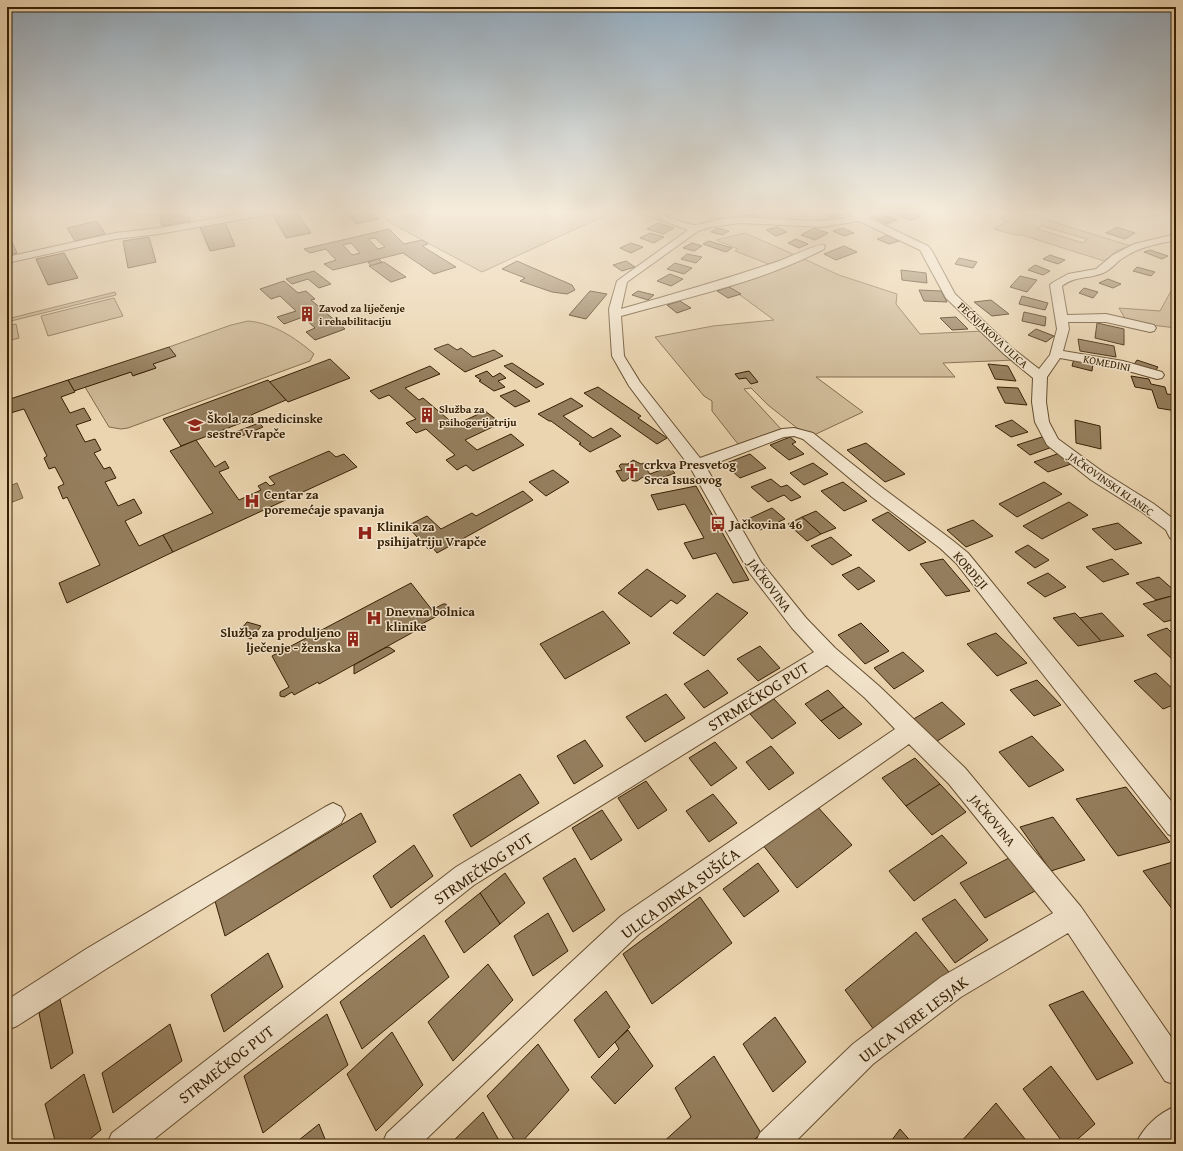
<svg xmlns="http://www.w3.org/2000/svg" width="1183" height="1151" font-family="'Gentium Book Plus',serif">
<rect width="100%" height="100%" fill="#ebd5b0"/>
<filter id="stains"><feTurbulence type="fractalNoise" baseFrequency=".005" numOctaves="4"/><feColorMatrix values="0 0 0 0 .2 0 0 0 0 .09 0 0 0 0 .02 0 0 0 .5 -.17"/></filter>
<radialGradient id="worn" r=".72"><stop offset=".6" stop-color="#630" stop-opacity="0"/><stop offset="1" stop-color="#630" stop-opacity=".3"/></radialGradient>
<!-- green -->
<g fill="#ccb693" stroke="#826b4b" fill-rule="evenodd">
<path d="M422 211H615L482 272 385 220Z"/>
<path d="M1009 211H1018L1131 246 1118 250 1104 261 1022 235H1015L994 229 1007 221 1000 218 1007 215ZM1042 226 1087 239V240L1083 243 1037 229Z"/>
<path d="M745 233 797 256 771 265 735 251 738 249 716 240Z"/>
<path d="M802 258 839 275 897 294 896 304 920 334 984 331 1015 360 943 363 955 377H816L863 412 814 435 797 428 768 405 751 388 744 389 781 429 738 444 712 411V401L704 396 655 337 713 326 774 320 725 284Z"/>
<path d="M1176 282V328L1127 322 1119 308 1160 311Z"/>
<path d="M115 292 116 295 7 322V319Z"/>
<path d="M114 298 123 316 48 336 41 316Z"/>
<path d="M248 321C273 323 296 338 314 354L310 361 128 428 121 429 109 427 85 387 131 372 133 376 156 368 153 364 176 356 169 347 231 325Z"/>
<path d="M16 324 19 338 7 341V326Z"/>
</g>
<!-- water -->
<path fill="#ae9775" stroke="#7e6747" d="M17 483 23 498 7 504V487Z"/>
<!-- building -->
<g fill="#957e5d" stroke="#372003" fill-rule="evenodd">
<path d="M175 211H188L190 221 162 226 159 213Z"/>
<path d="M296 211 311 233 286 238 273 215Z"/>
<path d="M346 211H372L379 219 356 224Z"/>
<path d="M742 211H757V216L742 215Z"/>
<path d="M830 211H833L843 215 833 218 822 213Z"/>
<path d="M908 212 919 217 910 220 898 215Z"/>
<path d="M886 216 897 220 887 224 876 219Z"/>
<path d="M97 221 105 234 75 241 67 228Z"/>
<path d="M225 222 235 246 210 251 200 227Z"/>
<path d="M658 223 674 228 663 234 647 229Z"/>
<path d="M777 227 787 232 776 236 766 230Z"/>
<path d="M1117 227 1135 233 1125 239 1106 233Z"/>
<path d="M717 228 729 231 723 235 711 232Z"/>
<path d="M814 228 828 233 815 240 801 235Z"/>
<path d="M843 228 854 233 844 236 833 231Z"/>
<path d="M389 229 404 244 422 240 428 244 422 246 456 267 434 274 403 253 333 270 324 264 336 260 326 249 310 253 304 249ZM375 238 385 247 378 249 368 239ZM351 243 360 253 352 255 343 245Z"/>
<path d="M650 233 664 237 654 243 640 238Z"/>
<path d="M887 235 899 241 889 244 877 239Z"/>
<path d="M149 237 156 262 128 268 123 241Z"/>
<path d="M796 239 808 244 799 248 788 243Z"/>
<path d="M11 240 17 253 7 256V241Z"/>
<path d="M709 241 732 248 726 252 703 244Z"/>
<path d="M631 243 643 247 631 253 620 248Z"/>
<path d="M692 243 702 246 694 251 683 248Z"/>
<path d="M844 246 857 252 836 260 824 254Z"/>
<path d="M1150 250 1168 256 1162 259 1144 252Z"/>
<path d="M64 253 78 278 48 285 36 259Z"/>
<path d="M687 254 702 257 696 263 681 259Z"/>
<path d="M1050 255 1065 260 1058 264 1043 259Z"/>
<path d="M959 258 977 262 973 268 955 264Z"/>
<path d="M379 259 382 262 371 266 368 262Z"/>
<path d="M517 261 572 285 575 290 567 294 552 292 520 281 525 278 502 269Z"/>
<path d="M626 261 635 267 622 271 613 265Z"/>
<path d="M384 262 406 277 391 282 369 266Z"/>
<path d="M675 263 692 268 684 274 667 269Z"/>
<path d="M1035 265 1050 271 1043 275 1028 270Z"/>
<path d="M1137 267 1155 272 1151 276 1133 271Z"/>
<path d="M901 270 926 273 927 283 902 280Z"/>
<path d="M314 271 331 284 319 288 308 279 292 284 286 279Z"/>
<path d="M670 274 683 279 671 286 657 281Z"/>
<path d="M1020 276 1037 280 1027 292 1010 287Z"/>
<path d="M1108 279 1121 284 1113 288 1099 283Z"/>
<path d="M284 281 298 293 306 291 315 299 311 300 345 329 315 340 306 332 315 328 303 317 284 324 277 317 296 311 280 296 271 299 260 289Z"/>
<path d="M729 287 741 294 728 298 717 291Z"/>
<path d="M1084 288 1098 292 1093 298 1079 293Z"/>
<path d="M919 290 941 291 947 302 924 301Z"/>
<path d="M590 291 607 294 586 319 569 315Z"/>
<path d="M638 291 654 295 648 300 632 295Z"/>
<path d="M1022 296 1048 303 1045 310 1019 304Z"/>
<path d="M991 300 1009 314 992 316 974 302Z"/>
<path d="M680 301 691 308 677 313 667 305Z"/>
<path d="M1024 312 1046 317 1045 326 1022 321Z"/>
<path d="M956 317 968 329 952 330 940 318Z"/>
<path d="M1097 323 1124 329V345L1095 338Z"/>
<path d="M1036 329 1054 336 1046 342 1028 335Z"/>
<path d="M1078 339 1114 346 1116 357 1080 351Z"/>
<path d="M448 344 457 350 461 348 473 357 494 350 503 356 465 372 434 349Z"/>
<path d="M169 347 176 356 153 364 156 368 135 375 133 376 131 372 74 391 68 380Z"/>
<path d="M330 359 350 378 288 402 269 382Z"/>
<path d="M1074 359 1093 364 1092 371 1072 366Z"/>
<path d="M1137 360 1158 367 1154 373 1133 366Z"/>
<path d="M512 363 544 384 536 388 504 366Z"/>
<path d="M988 364 1008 366 1016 381 995 379Z"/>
<path d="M430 366 440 374 405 388 419 400 423 398 455 425 485 411 501 423 465 440 477 450 511 434 524 445 473 471 466 465 457 470 446 460 455 455 426 429 416 433 406 423 416 419 389 395 379 399 370 391Z"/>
<path d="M487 371 493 377 500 373 506 378 498 381 505 387 494 391 479 381 481 380 475 376Z"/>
<path d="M749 371 758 382 751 384 746 378 739 379 735 374Z"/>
<path d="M1131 376 1149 379 1151 384 1165 387 1167 394 1176 395V411L1158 408 1152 390 1135 387Z"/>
<path d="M68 380 75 392 61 397 70 413 84 408 91 420 76 425 85 442 95 439 101 450 94 453 104 469 110 467 116 478 105 482 118 506 134 499 142 513 125 521 139 546 163 535 173 552 67 603 59 583 100 565 67 497 63 499 58 487 64 484 55 467 49 469 44 458 47 456 24 409 7 414V400Z"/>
<path d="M268 380 286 400 251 415 254 418 181 446 163 419Z"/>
<path d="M598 387 641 416 638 418 667 438 657 444 584 393Z"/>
<path d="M997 387 1018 388 1027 405 1005 403Z"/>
<path d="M515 390 530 401 515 407 500 396Z"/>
<path d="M571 398 583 406 563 416 593 438 611 428 621 436 590 452 579 444 581 443 551 421H549L538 414Z"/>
<path d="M1012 420 1028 432 1011 437 995 426Z"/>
<path d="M1075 420 1100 426 1101 449 1076 443Z"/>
<path d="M259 423 263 427 237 438 233 433Z"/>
<path d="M790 437 796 442 792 444 804 454 789 460 770 445Z"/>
<path d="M1042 437 1055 446 1030 455 1017 445Z"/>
<path d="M196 440 215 467 225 461 229 468 219 472 239 500 261 490 258 486 266 482 270 486 275 484 269 477 329 451 336 457 344 454 357 467 173 552 163 535 213 513 170 451Z"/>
<path d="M866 443 905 474 885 482 847 450Z"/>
<path d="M1060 453 1074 463 1048 472 1034 462Z"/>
<path d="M750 454 766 468 740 478 724 464Z"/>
<path d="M633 460 641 464 645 463 649 465V468L647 470 650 474 669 467 675 473 648 483 643 477 637 481H633L629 478 625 481H622L616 471 622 470 619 466 621 464H628Z"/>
<path d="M813 463 828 474 804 485 790 473Z"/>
<path d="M553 470 569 482 546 496 529 482Z"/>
<path d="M771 479 781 487 787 485 801 497 791 501 784 495 768 502 751 487Z"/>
<path d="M843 482 867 501 844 511 821 491Z"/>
<path d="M1044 482 1062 494 1017 517 999 504Z"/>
<path d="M696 486 749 580 733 583 716 553 693 559 684 543 704 538 685 504 658 510 651 495Z"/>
<path d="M523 491 533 500 437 553 433 548 429 550 407 526 427 516 441 529 472 513 476 516Z"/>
<path d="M1069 502 1088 515 1042 539 1023 526Z"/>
<path d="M772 508 785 519 760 530 748 519Z"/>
<path d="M816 511 836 528 821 534 802 517Z"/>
<path d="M888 512 926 542 909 551 872 520Z"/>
<path d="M802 517 821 534 807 541 788 524Z"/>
<path d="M973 520 993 536 966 547 947 530Z"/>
<path d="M1118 523 1142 543 1115 550 1092 529Z"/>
<path d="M831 537 851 555H852L832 565 811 546Z"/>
<path d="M1028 545 1049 560 1035 568 1015 552Z"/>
<path d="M943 559 970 591 946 596 920 564Z"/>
<path d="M1112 559 1129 574 1103 582 1086 567Z"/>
<path d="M859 567 875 581 858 590 842 575Z"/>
<path d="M647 569 686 596 677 604 671 600 651 617 618 593Z"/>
<path d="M1048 573 1066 587 1045 597 1027 583Z"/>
<path d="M1159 577 1176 592V595L1156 600 1136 583Z"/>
<path d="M411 583 432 610 443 604H446L447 608 436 615 437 616 416 627 417 630 319 684 318 682 294 695 292 692 284 697 280 696V692L289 687 272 656Z"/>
<path d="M717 593 748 613 704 656 673 633Z"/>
<path d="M1172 596 1176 599V619L1164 622 1143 604Z"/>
<path d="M603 611 630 643 565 679 540 644Z"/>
<path d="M1075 613 1080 618 1101 641 1078 646 1053 618Z"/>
<path d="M1102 613 1124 636 1101 641 1080 618Z"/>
<path d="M247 622 261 626 251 639 237 634Z"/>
<path d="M861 623 889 651 865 664 838 635Z"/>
<path d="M1167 628 1176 637V660L1174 661 1147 635Z"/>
<path d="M996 633 1027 663 997 676 967 644Z"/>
<path d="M760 646 780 668 758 681 737 659Z"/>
<path d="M389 647 395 651 354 674V665L385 648Z"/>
<path d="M903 652 924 671 894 689 874 668Z"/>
<path d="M708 670 728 693 704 708 684 684Z"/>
<path d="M1156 673 1176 692V704L1163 709 1134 681Z"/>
<path d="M1037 680 1061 705 1034 716 1010 690Z"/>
<path d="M828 690 844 707 821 721 805 704Z"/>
<path d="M666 694 685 718 645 742 626 717Z"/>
<path d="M774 699 796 723 772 739 750 714Z"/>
<path d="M942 702 965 724 934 743 912 720Z"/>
<path d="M844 707 862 724 839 739 821 721Z"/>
<path d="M1032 736 1064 770 1029 787 999 752Z"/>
<path d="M585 740 603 766 574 784 557 756Z"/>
<path d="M715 742 737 768 711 786 689 758Z"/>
<path d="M771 746 794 773 769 790 746 762Z"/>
<path d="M915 758 940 784 906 806 882 778Z"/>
<path d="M520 774 539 803 471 847 453 815Z"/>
<path d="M646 781 667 810 638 829 618 798Z"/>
<path d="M940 784 966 812 932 835 906 806Z"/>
<path d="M1126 787 1170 842 1118 856 1076 799Z"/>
<path d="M713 794 737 823 709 842 686 811Z"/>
<path d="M816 805 852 845 797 888 762 844Z"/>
<path d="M602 810 622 840 591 860 572 828Z"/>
<path d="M361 813 376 842 225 936 215 901Z"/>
<path d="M1053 817 1085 860 1051 871 1020 827Z"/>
<path d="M942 835 967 863 914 901 889 871Z"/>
<path d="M414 845 433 876 391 908 373 876Z"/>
<path d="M575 858 605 910 573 932 543 878Z"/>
<path d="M1009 858 1035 891 985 918 960 883Z"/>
<path d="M1176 861V914L1143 871Z"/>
<path d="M758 863 779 891 744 917 723 889Z"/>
<path d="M505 873 525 903 500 924 480 893Z"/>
<path d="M480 893 500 924 464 953 445 921Z"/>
<path d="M700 897 732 943 652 1004 623 954Z"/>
<path d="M955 899 988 940 955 963 922 919Z"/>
<path d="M548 913 568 951 533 976 514 936Z"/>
<path d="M916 932 949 972 877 1034 845 990Z"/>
<path d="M424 935 449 977 362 1049 340 1002Z"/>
<path d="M268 953 283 987 224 1032 211 995Z"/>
<path d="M488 964 513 1000 453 1061 428 1022Z"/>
<path d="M606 991 630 1027 599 1058 574 1020Z"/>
<path d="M1083 991 1133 1063 1097 1080 1049 1005Z"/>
<path d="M60 999 73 1053 51 1069 39 1013Z"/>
<path d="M327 1014 348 1065 263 1133 244 1076Z"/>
<path d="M775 1017 806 1062 773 1092 743 1044Z"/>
<path d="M170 1024 182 1061 113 1113 102 1073Z"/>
<path d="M628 1030 653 1066 615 1104 591 1077 619 1049 615 1042Z"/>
<path d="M392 1032 423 1085 376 1131 347 1074Z"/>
<path d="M538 1044 569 1090 520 1144H517L487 1096Z"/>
<path d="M714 1056 761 1133 750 1144H661L691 1117 675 1088Z"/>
<path d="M1051 1066 1095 1124 1072 1144H1064L1023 1089Z"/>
<path d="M84 1074 101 1130 84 1144H56L45 1104Z"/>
<path d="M996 1103 1029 1144H959Z"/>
<path d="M483 1112 501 1144H450Z"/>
<path d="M319 1124 327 1144H294Z"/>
<path d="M900 1129 913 1144H889Z"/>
</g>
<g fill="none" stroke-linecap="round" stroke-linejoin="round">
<defs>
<g id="minor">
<path d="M134 211H160C155 216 139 216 134 211Z"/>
<path d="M258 211H277L272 214 159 234 115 239 7 263V257L115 233 159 228Z"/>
<path d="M641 211C661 211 674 221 693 225 697 226 718 219 726 218 768 215 809 226 851 217L849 215 851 213 854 212 861 215 875 211H889L888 213 869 218 928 246 932 251 955 294 1012 348 1039 369 1050 355 1057 329 1050 285 1052 283 1068 274 1096 269 1113 255 1134 244 1176 234V240C1157 244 1139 247 1123 258 1116 262 1111 270 1103 273 1089 279 1074 276 1062 286L1067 315 1106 314 1154 325 1156 328 1154 331 1150 332 1106 322H1068L1069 329 1063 351 1123 361 1162 372 1164 375 1162 378 1157 379 1121 369 1060 358 1047 377 1046 402 1049 422 1058 439 1103 472 1154 504 1176 521V540L1170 538 1166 530 1142 512 1091 480 1047 445 1035 422 1032 402 1033 378 1004 354 946 298 920 250 859 221 822 227 741 223 711 227 698 231 627 282 621 309C674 294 727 279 779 261 788 258 818 243 824 245L825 247 824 249C762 282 688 297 621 316L624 356 640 382 700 458 782 429 794 428 813 433 884 489 952 540 968 553 1176 807V838L1168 834 956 563 940 548 872 497 803 439 794 436 784 437 706 467 761 562 806 618 835 648 879 686 965 768 1081 907 1176 1044V1085L1165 1081 1068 933 961 997 873 1064 793 1144H755L760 1133 853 1044 941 977 1053 913 949 784 909 744 639 934 421 1144H382L387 1133 621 916 895 729 865 698 827 665 474 885 148 1144H107L112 1133 456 867 814 652 792 628 749 572 690 467 629 386 612 356 609 309 617 281 688 230 642 213Z"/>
<path d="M333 803 341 807 345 815 341 823 106 969 17 1026 7 1030V1000L86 949 325 807Z"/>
<path d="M1176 1106V1143L1136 1144C1143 1127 1159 1113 1176 1106Z"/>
</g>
</defs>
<!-- minor casing -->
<use href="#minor" stroke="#644d2e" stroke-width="2"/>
<!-- minor -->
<use href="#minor" fill="#f2e4cc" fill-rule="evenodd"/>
</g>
<!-- sky -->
<linearGradient id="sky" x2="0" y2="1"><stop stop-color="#91a8ba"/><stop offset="0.57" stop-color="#f6ecdb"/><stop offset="1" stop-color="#f6ecdb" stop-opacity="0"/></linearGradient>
<rect width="1183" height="372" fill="url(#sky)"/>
<!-- icons -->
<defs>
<symbol id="building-bare" viewBox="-9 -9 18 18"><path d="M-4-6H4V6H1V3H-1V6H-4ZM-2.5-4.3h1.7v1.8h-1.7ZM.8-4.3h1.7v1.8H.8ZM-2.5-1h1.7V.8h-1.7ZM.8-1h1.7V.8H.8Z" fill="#8f2418" stroke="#f2e4cc" stroke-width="2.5" paint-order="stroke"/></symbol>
<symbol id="school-bare" viewBox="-9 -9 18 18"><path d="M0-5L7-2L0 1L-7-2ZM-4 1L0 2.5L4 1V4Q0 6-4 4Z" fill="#8f2418" stroke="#f2e4cc" stroke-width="2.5" paint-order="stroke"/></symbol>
<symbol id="church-bare" viewBox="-9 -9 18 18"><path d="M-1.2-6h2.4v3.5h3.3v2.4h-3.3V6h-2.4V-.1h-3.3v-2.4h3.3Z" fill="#8f2418" stroke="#f2e4cc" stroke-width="2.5" paint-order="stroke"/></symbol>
<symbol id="hospital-bare" viewBox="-9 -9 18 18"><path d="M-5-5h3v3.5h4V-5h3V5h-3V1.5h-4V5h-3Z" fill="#8f2418" stroke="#f2e4cc" stroke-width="2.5" paint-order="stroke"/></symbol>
<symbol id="bus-bare" viewBox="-9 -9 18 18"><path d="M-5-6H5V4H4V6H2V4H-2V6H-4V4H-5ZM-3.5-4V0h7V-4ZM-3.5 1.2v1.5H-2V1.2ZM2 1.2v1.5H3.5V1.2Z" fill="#8f2418" stroke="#f2e4cc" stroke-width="2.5" paint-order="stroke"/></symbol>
</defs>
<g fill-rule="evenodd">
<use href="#building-bare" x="296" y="303" width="22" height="22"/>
<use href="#building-bare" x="416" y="404" width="22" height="22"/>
<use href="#school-bare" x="184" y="414" width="22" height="22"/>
<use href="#church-bare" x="621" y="460" width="22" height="22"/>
<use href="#hospital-bare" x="241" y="490" width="22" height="22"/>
<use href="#bus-bare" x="707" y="513" width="22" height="22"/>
<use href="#hospital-bare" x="354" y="522" width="22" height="22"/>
<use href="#hospital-bare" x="363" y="607" width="22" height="22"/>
<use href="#building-bare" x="342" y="628" width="22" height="22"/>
</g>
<g text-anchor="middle" stroke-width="3" stroke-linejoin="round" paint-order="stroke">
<!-- far-poi labels -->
<g font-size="11" font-weight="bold" fill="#372003" stroke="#f2e4cc" text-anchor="start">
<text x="319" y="312">Zavod za liječenje<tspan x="319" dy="13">i rehabilitaciju</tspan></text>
<text x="439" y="413">Služba za<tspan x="439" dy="13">psihogerijatriju</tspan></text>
</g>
<!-- far-street labels -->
<g font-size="11" fill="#372003" stroke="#f2e4cc">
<text transform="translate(993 335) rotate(43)" y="4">PEĆNJAKOVA ULICA</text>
<text transform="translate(1107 363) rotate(11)" y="4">KOMEDINI</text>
<text transform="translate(1111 484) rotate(35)" y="4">JAČKOVINSKI KLANEC</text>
</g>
<!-- poi labels -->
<g font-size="13" font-weight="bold" fill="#372003" stroke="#f2e4cc" text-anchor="start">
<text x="207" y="423">Škola za medicinske<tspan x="207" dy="15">sestre Vrapče</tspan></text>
<text x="644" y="469">crkva Presvetog<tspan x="644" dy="15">Srca Isusovog</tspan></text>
<text x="264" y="499">Centar za<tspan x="264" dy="15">poremećaje spavanja</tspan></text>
<text x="730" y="529">Jačkovina 46</text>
<text x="377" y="531">Klinika za<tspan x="377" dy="15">psihijatriju Vrapče</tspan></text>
<text x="386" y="616">Dnevna bolnica<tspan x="386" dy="15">klinike</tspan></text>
<text x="341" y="637" text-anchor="end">Služba za produljeno<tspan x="341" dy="15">lječenje - ženska</tspan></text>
</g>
<!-- street labels -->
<g font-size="13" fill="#372003" stroke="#f2e4cc">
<text transform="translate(971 570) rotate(49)" y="5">KORDEJI</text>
<text transform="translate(770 585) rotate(53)" y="5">JAČKOVINA</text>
<text transform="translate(993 820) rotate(50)" y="5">JAČKOVINA</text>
</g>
<!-- near-street labels -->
<g font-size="16" fill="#372003" stroke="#f2e4cc">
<text transform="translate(758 696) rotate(-32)" y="6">STRMEČKOG PUT</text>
<text transform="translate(483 868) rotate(-34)" y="6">STRMEČKOG PUT</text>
<text transform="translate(680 893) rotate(-36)" y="6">ULICA DINKA SUŠIĆA</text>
<text transform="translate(913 1019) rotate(-37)" y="6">ULICA VERE LESJAK</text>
<text transform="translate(226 1064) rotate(-38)" y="6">STRMEČKOG PUT</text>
</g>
</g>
<!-- margin -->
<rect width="1183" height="1151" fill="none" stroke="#ebd5b0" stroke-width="24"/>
<rect x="8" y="8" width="1167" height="1135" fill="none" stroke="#372003" stroke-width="2"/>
<rect x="12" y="12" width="1159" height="1127" fill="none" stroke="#372003"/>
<rect width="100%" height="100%" filter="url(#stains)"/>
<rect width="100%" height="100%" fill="url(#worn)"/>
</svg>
